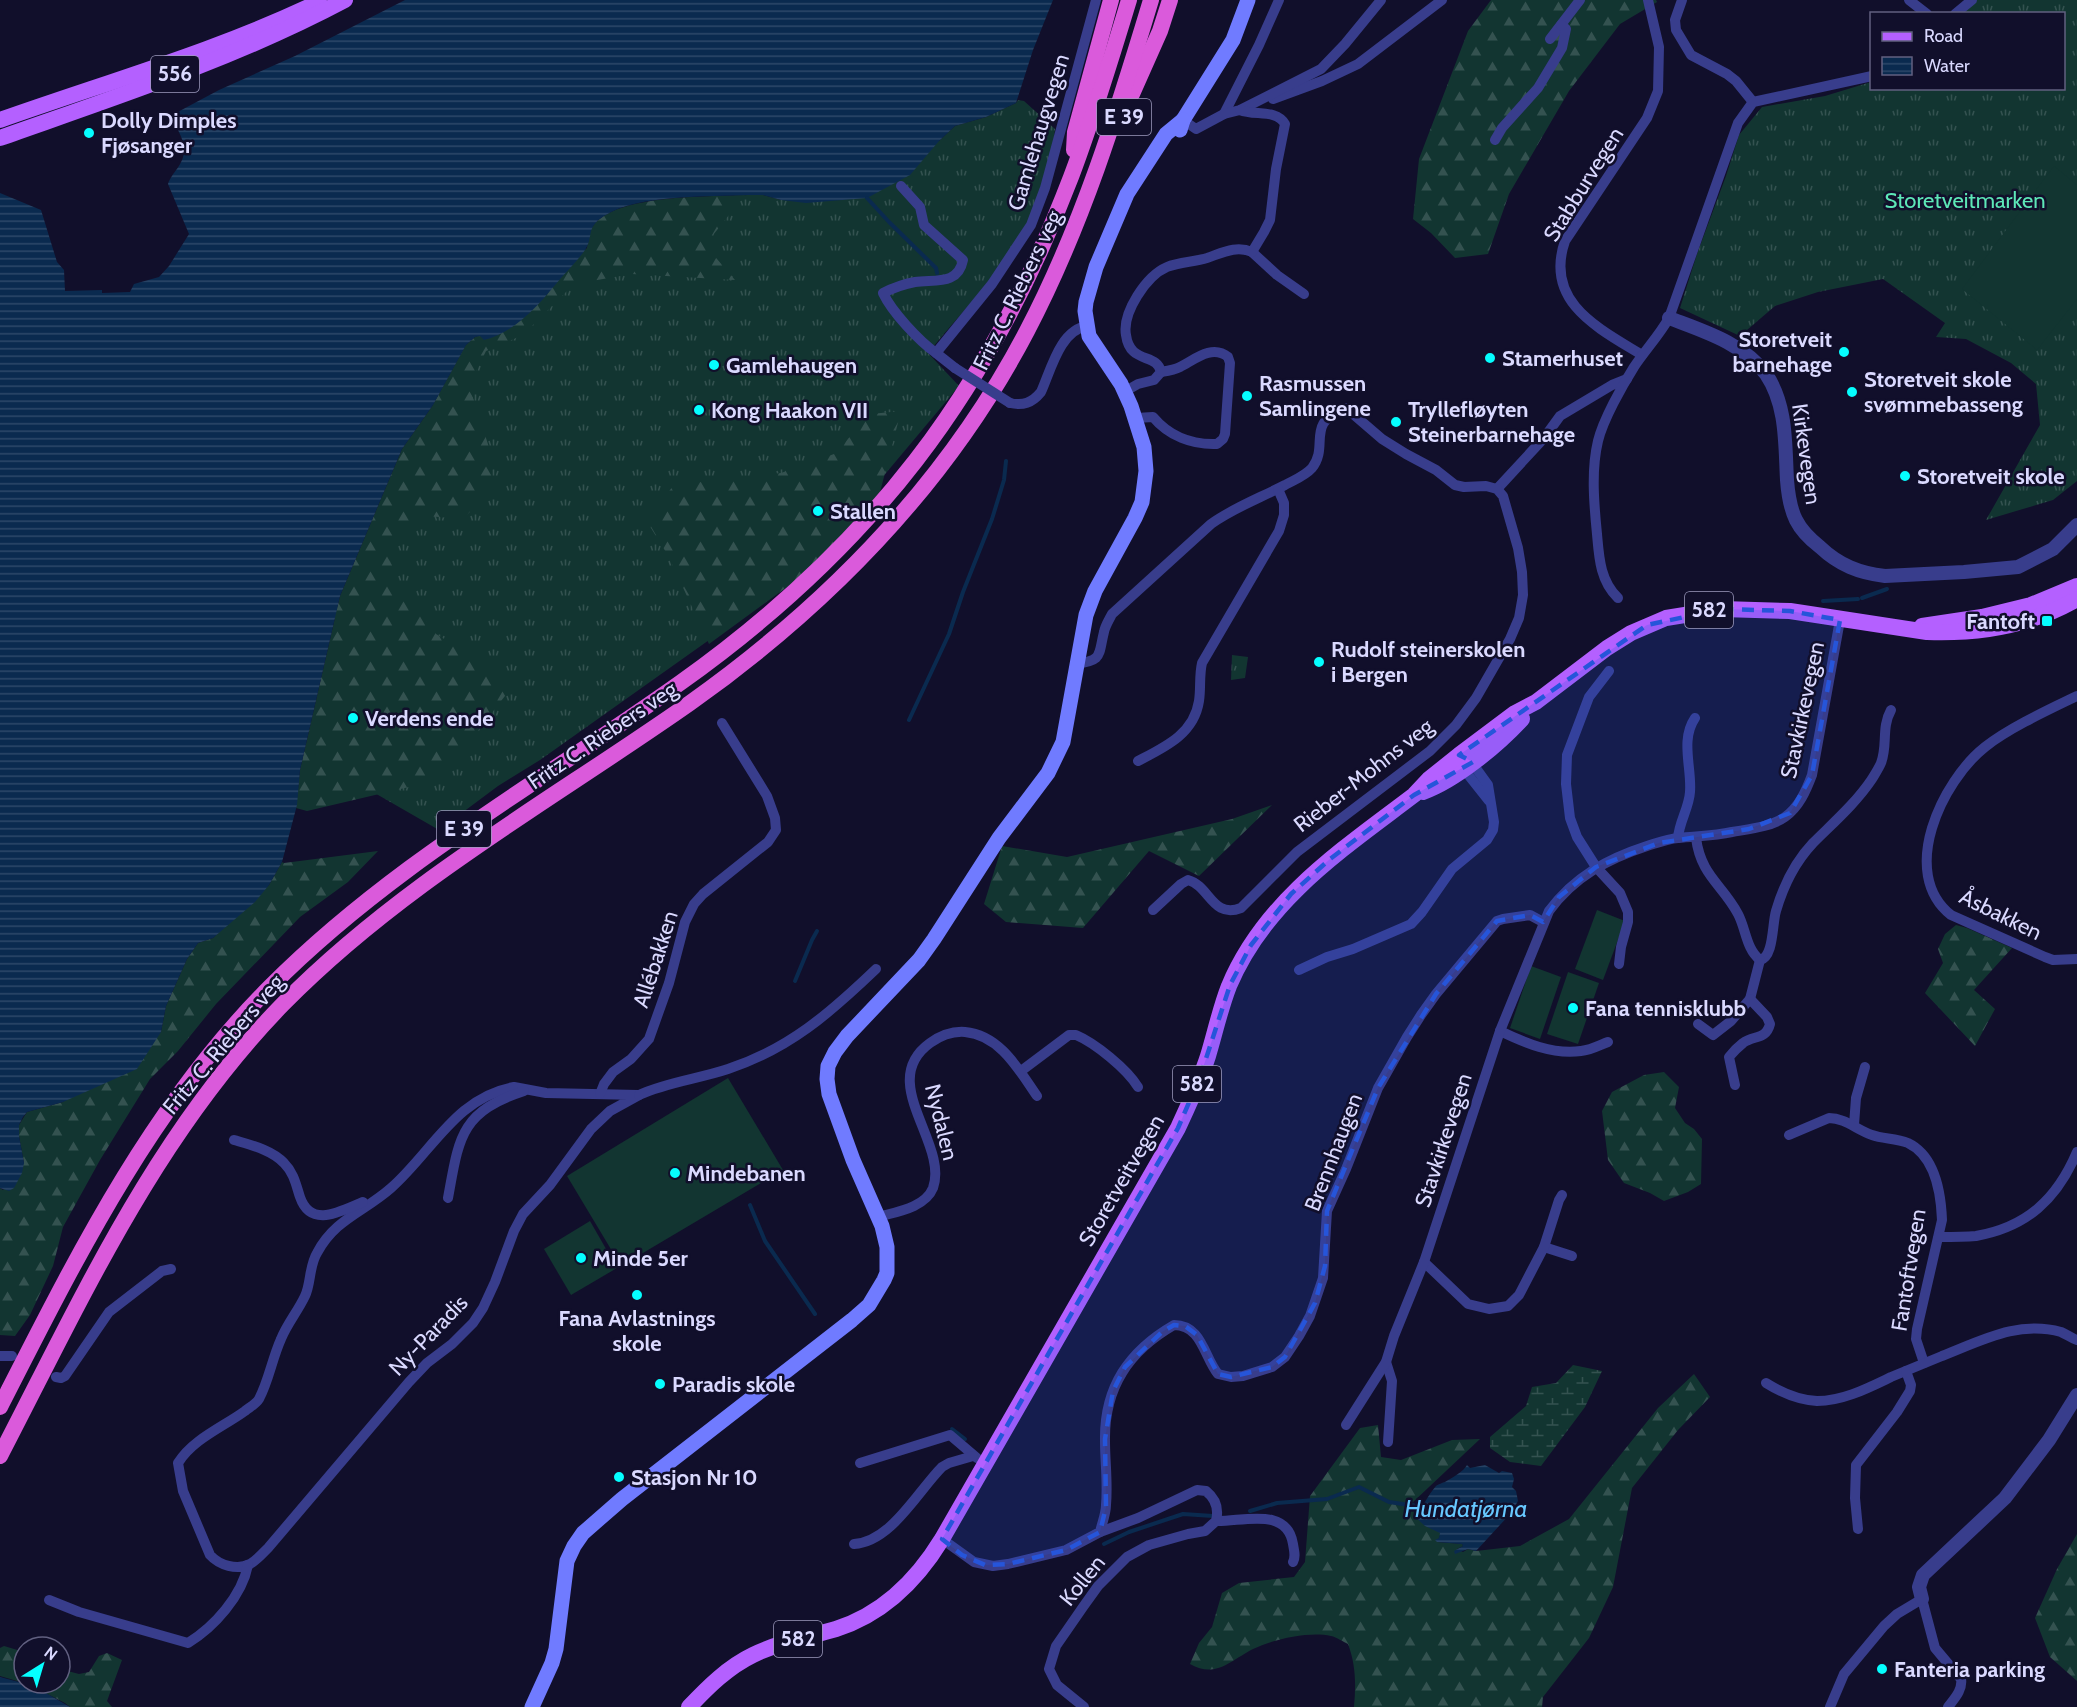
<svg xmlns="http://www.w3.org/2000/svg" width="2077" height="1707" font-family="Cabin,sans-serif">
<defs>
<pattern id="grass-tufts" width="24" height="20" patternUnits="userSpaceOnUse" patternTransform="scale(1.5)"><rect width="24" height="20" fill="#123531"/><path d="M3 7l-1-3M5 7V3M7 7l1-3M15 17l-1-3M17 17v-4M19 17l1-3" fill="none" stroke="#345250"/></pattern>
<pattern id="forest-firs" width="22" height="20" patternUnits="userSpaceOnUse" patternTransform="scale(1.5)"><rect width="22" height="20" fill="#123531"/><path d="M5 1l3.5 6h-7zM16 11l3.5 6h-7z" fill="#345250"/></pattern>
<pattern id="wetland-marsh" width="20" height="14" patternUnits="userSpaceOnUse" patternTransform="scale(1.5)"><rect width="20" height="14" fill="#123531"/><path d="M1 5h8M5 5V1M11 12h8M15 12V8" fill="none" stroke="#345250"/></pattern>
<pattern id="water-rules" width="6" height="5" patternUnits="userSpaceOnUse" patternTransform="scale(1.5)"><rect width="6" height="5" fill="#0a2a4f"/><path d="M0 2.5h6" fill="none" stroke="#2d4869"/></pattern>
</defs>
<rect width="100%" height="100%" fill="#110f2b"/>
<!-- grass -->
<g fill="url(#grass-tufts)">
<path d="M1977 0H2077V481L2053 500 1986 520 2040 425 2036 384 2011 363 1966 339 1936 337 1945 323 1883 279 1818 292 1775 306 1740 336 1680 308 1697 254 1726 176 1739 135 1762 107 1825 96 1871 82 1872 88H2064V14L1960 13Z"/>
<path d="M1018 100 1024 101 1055 129C1052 151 1051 176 1042 197 1017 256 968 304 928 353L959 386 881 479 757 606 540 760 498 786 439 830 366 788 334 614 433 405 466 345 651 201 748 195H763L781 200 939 141 955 126 986 117 1016 103Z"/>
<path d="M1232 655 1248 657 1245 678 1231 680Z"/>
</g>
<!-- forest -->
<g fill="url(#forest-firs)">
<path d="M1491 0H1656L1657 2 1620 24 1569 91 1509 194 1488 254 1455 258 1431 233 1413 219 1419 159 1468 31Z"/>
<path d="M745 195 705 245 735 280 632 274 574 284 523 335 486 351 469 385 494 463 485 496 463 519 415 515 387 550 397 580 436 634 469 654 512 687 466 746 426 783 307 811 296 808 300 770 340 596 402 449 433 405 466 345 475 337 480 336 587 248C588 240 588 232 593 226 616 194 708 197 745 195Z"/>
<path d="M901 411 878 500 813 568 709 644 669 557 646 520 674 485 781 473 834 454 871 414Z"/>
<path d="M1272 805 1199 876 1149 851 1083 928 1006 922 984 904 1002 846 1067 857 1232 819Z"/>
<path d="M378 851 348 882 300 917 216 1004 178 1051 150 1079 100 1160 63 1227 53 1266 30 1315 15 1336 0 1335V1188L3 1190 24 1163 19 1136V1125L27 1112 63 1102 161 1032 166 1006 187 959 198 943 213 938 269 885 282 862 284 863Z"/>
<path d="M1956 925 1967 928 2012 948 1974 990 1995 1009 1975 1046 1925 993 1943 963 1938 949 1945 934Z"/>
<path d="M1664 1072 1679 1087 1675 1108 1685 1123 1694 1129 1702 1139 1701 1184 1688 1192 1664 1201 1650 1193 1624 1183 1608 1160 1602 1111 1612 1092 1644 1075Z"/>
<path d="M1694 1374 1710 1397 1678 1430 1632 1488 1613 1587 1589 1638 1543 1697 1542 1707H1354C1356 1685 1356 1665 1348 1644 1343 1642 1337 1637 1331 1636 1310 1631 1273 1639 1253 1649 1231 1660 1216 1679 1190 1664L1199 1643 1212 1627 1222 1593 1239 1583 1294 1577 1305 1562 1310 1496 1360 1428 1378 1425 1381 1457 1401 1460 1452 1440 1480 1439 1412 1503 1423 1507 1415 1516 1441 1533 1437 1542 1462 1544 1463 1546 1457 1549 1463 1552 1468 1549 1476 1551 1520 1546 1569 1519 1658 1408Z"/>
<path d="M2077 1534V1681L2050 1657 2035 1618 2057 1569Z"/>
<path d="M4 1646 24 1652V1683L0 1676V1648Z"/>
<path d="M107 1653 122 1660 107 1701 112 1707H70L65 1703 26 1683H60V1669L79 1674 89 1672 99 1656Z"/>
</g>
<!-- wetland -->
<path fill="url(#wetland-marsh)" d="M1573 1365 1602 1371 1585 1407 1541 1466 1510 1462 1490 1448V1437L1526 1406 1532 1387 1556 1383Z"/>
<!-- garden -->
<g fill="#123531">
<path d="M2054 166 2077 185V299L2037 350 1962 289Z"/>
<path d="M1597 910 1625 921 1603 980 1575 969Z"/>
<path d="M1531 966 1561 977 1540 1039 1510 1028Z"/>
<path d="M1568 972 1599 983 1578 1044 1547 1034Z"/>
<path d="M728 1078 783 1170 621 1266 567 1176Z"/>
<path d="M590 1221 617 1268 571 1295 544 1249Z"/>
</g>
<!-- water -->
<g fill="url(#water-rules)">
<path d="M405 0H1053L1033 50 1016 103 986 117 955 126 939 141 910 175 867 198 806 203 781 200 763 195H748C708 197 638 194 604 216 585 228 594 237 585 250 578 260 569 269 561 278 540 303 518 331 484 340L480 336 475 337 466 345 433 405 402 449 340 596 300 770 297 805 282 862 269 885 255 902 213 938 198 943 187 959 166 1006 161 1032 137 1069 63 1102 27 1112 23 1117 19 1125V1136L24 1163 22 1173 14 1188 9 1191 0 1188V193L41 210 57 262 64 270 65 291 102 290V293L130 292 134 284 159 277 169 266 189 234 168 184C172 172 184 165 184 150 184 135 173 127 174 114L219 90 295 56Z"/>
<path d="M1467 1465 1470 1468 1485 1465 1499 1473 1502 1471 1512 1473 1514 1479 1512 1487 1516 1491 1518 1501 1511 1513 1476 1551 1468 1549 1455 1554 1454 1551 1463 1546 1462 1544 1437 1542 1435 1540 1439 1538 1440 1533 1425 1526 1414 1516C1424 1506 1428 1495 1436 1486 1437 1485 1444 1482 1445 1482 1452 1478 1464 1471 1467 1465Z"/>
<path d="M0 1677 34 1686 70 1707H0Z"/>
</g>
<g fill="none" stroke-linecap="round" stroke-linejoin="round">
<!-- stream -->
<g stroke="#0a2a4f" stroke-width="4">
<path d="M867 198 889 222 936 268 937 273"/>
<path d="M1862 598 1887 589"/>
<path d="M1823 601 1858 599"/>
<path d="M909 720 949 634 963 592 992 519 1004 480 1006 461"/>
<path d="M795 981 812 940 817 931"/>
<path d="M750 1205 765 1241 815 1314"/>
<path d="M952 1429 965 1439"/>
<path d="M1250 1511 1277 1503 1327 1499 1359 1487 1389 1502 1423 1507"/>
<path d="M1104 1544 1129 1532 1183 1514 1213 1516"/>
</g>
<!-- minor -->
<g stroke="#383d8c" stroke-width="10">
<path d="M1682 0 1675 20 1676 30 1691 55 1727 74 1736 81 1753 102"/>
<path d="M1909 0 1927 14"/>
<path d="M1955 14 1972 0"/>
<path d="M1550 39 1580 0"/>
<path d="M1273 99 1322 81 1358 64 1442 0"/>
<path d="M1224 114 1259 45 1279 0"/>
<path d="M1183 120 1196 129 1224 114 1240 110 1321 69 1345 44 1381 0"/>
<path d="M1495 140 1502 128 1538 88 1562 48 1566 29 1561 25"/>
<path d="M901 186 920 207 924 225 963 260C958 286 934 279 915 282 904 284 893 288 883 293 892 312 919 341 936 353"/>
<path d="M1252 252 1277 275 1304 294"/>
<path d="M1642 355C1598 328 1544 302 1565 241L1647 118 1658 91 1659 47 1648 0"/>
<path d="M955 368 936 353 992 284 1031 225 1045 188 1096 0"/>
<path d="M1124 392 1138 384 1154 380 1161 372C1157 352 1130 365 1126 335 1122 313 1146 276 1167 267 1179 262 1194 262 1207 258 1222 253 1236 245 1252 252L1264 232 1270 220 1276 169 1285 124C1276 109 1255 116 1240 110"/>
<path d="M1010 403C1023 406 1032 403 1041 392 1051 370 1060 330 1087 326"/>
<path d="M1136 418 1153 417C1169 436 1192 445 1217 444L1223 439 1225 434 1230 363 1228 357C1212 344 1194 360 1180 367 1174 370 1167 371 1161 372"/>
<path d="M1497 489 1544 438 1560 416 1612 385 1627 379"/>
<path d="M1618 598C1600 581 1599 557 1597 534 1594 504 1591 470 1598 441 1603 420 1622 386 1634 367 1646 349 1658 337 1669 318L1738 123 1753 102 1872 76"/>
<path d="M1076 664C1103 660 1098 656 1104 632 1105 626 1109 620 1112 614L1211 524C1233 508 1260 498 1285 485 1294 480 1305 476 1312 468 1330 445 1304 423 1346 408L1382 439 1406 454 1436 470 1455 485 1464 487 1486 486 1497 489 1503 496 1518 548 1522 572 1523 595 1519 618 1510 639 1476 698 1456 725 1430 751 1297 852 1241 908C1212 919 1210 886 1188 880L1181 884 1153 910"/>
<path d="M1609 671 1589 697 1567 755 1566 784 1570 818 1577 837 1596 867 1620 893 1628 912V922L1621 947 1619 964"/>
<path d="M2077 696C2048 710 2009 728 1985 747 1942 781 1898 873 1951 915L2045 957 2053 960 2077 959"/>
<path d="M1138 761C1165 747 1194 734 1199 701 1201 688 1199 676 1202 663L1279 531 1284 515V503L1278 489"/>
<path d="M1462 767 1489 801"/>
<path d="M1678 838C1679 822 1689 808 1690 792 1692 768 1680 740 1695 718"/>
<path d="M1696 838C1701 876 1722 884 1738 914 1746 929 1746 949 1760 960 1774 957 1772 924 1776 911 1783 887 1795 862 1813 843 1833 823 1856 803 1872 779 1875 774 1879 768 1881 763 1888 745 1881 728 1891 710"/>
<path d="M1299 970 1327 957 1353 949 1411 924 1422 912 1452 869 1487 840 1493 830 1494 822 1488 785 1470 760"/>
<path d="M1698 1024 1713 1035 1731 1021 1750 999 1760 960"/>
<path d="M1500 1031C1525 1043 1553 1055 1581 1051 1591 1050 1600 1045 1608 1042"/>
<path d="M1021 1071 1069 1035H1076C1095 1043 1127 1069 1138 1087"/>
<path d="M1735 1085 1729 1057C1733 1052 1738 1047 1743 1043 1754 1035 1766 1040 1770 1024L1767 1017 1750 999"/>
<path d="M514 1087 546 1093 639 1095 610 1111 591 1129 550 1185 523 1214 514 1231 495 1282 483 1308 473 1323 452 1344 427 1363 409 1382 268 1548C263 1553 257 1560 250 1564 237 1571 219 1565 210 1555L183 1491 178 1463C193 1439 223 1427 245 1411 250 1407 256 1404 259 1399 269 1380 272 1359 281 1339 287 1324 298 1311 305 1296 311 1284 309 1266 317 1253 335 1219 364 1212 391 1188 432 1152 456 1097 514 1087Z"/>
<path d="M600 1094 604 1084 613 1072 631 1059 649 1039 669 983 685 922 694 904 703 894 768 842 776 830 775 818 767 796 722 723"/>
<path d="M639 1095C667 1082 698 1079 728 1069 789 1049 830 1013 876 969"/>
<path d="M1854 1125 1856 1098 1865 1067"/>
<path d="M1789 1135 1829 1118C1845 1118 1857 1130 1872 1135 1883 1139 1896 1138 1908 1143 1935 1156 1941 1194 1942 1220L1917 1329 1916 1339 1924 1363"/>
<path d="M234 1140C251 1145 272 1150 284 1163 294 1173 296 1185 300 1197 311 1229 341 1211 363 1202"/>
<path d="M448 1198C459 1138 460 1112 524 1091"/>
<path d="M878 1217C895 1212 925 1208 933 1188 949 1143 876 1082 930 1043 940 1036 952 1031 965 1032 1000 1035 1019 1070 1037 1096"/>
<path d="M1939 1237C1951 1237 1964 1237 1976 1236 2027 1227 2057 1199 2077 1152"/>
<path d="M1544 1247 1572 1256"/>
<path d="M1424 1262 1468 1304 1489 1309 1508 1306 1519 1295 1544 1247 1559 1200 1562 1195"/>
<path d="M0 1356H12"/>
<path d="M1386 1362 1392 1381 1388 1442"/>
<path d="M56 1377 61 1378 65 1376 109 1312 162 1271 171 1269"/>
<path d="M1766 1383C1782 1393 1798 1400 1817 1401 1843 1401 1868 1388 1891 1377 1908 1370 1925 1363 1942 1356 1981 1341 2018 1320 2061 1332 2066 1334 2071 1338 2077 1340"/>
<path d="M1346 1425 1386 1362 1394 1336 1424 1262 1500 1031 1549 911C1574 877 1607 859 1647 846 1657 843 1667 839 1678 838 1696 836 1714 836 1732 832 1749 829 1771 827 1785 817 1799 807 1806 791 1812 775L1840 620"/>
<path d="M860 1463 950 1435 977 1458"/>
<path d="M1216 1521C1242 1522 1287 1506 1293 1544 1294 1551 1296 1556 1293 1562"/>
<path d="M1858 1529 1855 1498 1856 1465 1897 1412 1910 1391 1911 1385 1906 1371"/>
<path d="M942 1539 974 1562 993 1566 1008 1564 1066 1550 1100 1532C1102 1523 1106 1514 1106 1505 1108 1483 1105 1462 1105 1441 1104 1387 1129 1351 1174 1325 1202 1325 1204 1357 1218 1374L1231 1377 1243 1376 1272 1367 1285 1357 1299 1336 1310 1316 1323 1278 1327 1211 1346 1169 1378 1088 1407 1037 1421 1015 1436 994 1497 921 1503 919 1530 915 1543 922"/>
<path d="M854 1544C891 1542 918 1491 942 1467L949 1463 973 1456"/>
<path d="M49 1600 79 1612 188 1643C214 1627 242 1596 248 1565"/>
<path d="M1084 1707 1057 1685 1049 1669 1056 1646 1083 1607 1098 1586 1127 1557 1149 1545 1188 1534 1205 1531 1216 1521C1219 1509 1216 1499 1206 1491L1197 1490 1138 1518 1100 1532"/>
<path d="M1830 1707 1844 1674 1884 1626 1897 1614 1922 1599 1935 1648 1961 1679C1963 1690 1954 1699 1948 1707"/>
</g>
<!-- tertiary -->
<g stroke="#383d8c" stroke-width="14">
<path d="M1669 318C1703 331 1743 343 1766 374 1787 405 1785 444 1787 480 1788 493 1790 508 1796 520 1801 530 1811 540 1820 547 1839 565 1859 573 1885 576L1964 572 2018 567 2053 549 2077 525"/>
<path d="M1922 1599 1919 1587 1923 1575 2005 1498 2049 1440 2077 1395"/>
</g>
<!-- secondary -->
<g stroke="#707bff" stroke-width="15">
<path d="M1180 130 1183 120 1233 40 1248 0"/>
<path d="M532 1707 552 1663 556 1649 567 1561 574 1546 583 1533 622 1499 852 1320 869 1305 884 1280 887 1273V1247L882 1226 853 1160 829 1094 827 1079 828 1066 835 1052 847 1036 919 960 934 939 999 838 1048 773 1063 742 1086 615 1095 591 1135 518 1142 502 1146 471 1144 447 1131 406 1121 384 1089 336 1085 311 1086 302 1096 267 1127 194 1166 134 1183 120"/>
</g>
<!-- primary -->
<g stroke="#b460ff" stroke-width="16">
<path d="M0 120C107 82 217 51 319 2"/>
<path d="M0 138C116 97 236 58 345 0"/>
<path d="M1922 626 1982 617 2031 605 2077 586"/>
<path d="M1423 792C1456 780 1498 745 1522 719"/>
<path d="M689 1707C708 1687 728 1667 753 1655 779 1642 809 1637 836 1629 883 1614 917 1580 942 1539L1178 1128C1189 1104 1200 1081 1208 1056 1215 1033 1220 1009 1229 986 1265 900 1343 849 1414 795L1429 779 1459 755 1515 713 1536 702 1607 648 1631 633 1666 618 1722 609 1790 611 1927 632C1979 634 2032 625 2077 599"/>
</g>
<!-- trunk -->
<g stroke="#da5adb" stroke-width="16">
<path d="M1132 94 1160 31 1170 0"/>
<path d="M1074 150 1075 132 1111 0"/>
<path d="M0 1407C76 1258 151 1106 270 987 391 865 541 782 680 683 870 548 988 394 1071 177 1093 119 1111 59 1129 0"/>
<path d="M0 1456C83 1296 156 1134 283 1004 402 883 552 800 690 703 828 605 948 482 1027 331 1082 226 1117 113 1151 0"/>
</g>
<!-- minor-bridge -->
<path stroke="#383d8c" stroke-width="10" d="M955 368 1010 403"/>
</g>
<!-- marked area -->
<path fill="#2655da" fill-opacity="0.2" stroke="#2655da" stroke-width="4.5" stroke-dasharray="12 8" stroke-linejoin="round" d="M1722 609 1790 611 1840 620 1812 775 1790 813 1749 829 1659 843 1596 867 1559 897 1543 922 1530 915 1497 921 1436 994 1378 1088 1327 1211 1325 1266 1315 1303 1285 1357 1272 1367 1231 1377 1218 1374 1197 1335 1185 1326 1174 1325 1162 1332 1125 1367 1113 1391 1105 1439 1106 1507 1100 1532 1066 1550 1008 1564 985 1565 962 1555 942 1539 1178 1128 1200 1077 1230 985 1251 945 1291 894 1330 859 1414 795 1473 762 1459 755 1647 625Z"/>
<!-- markers -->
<g fill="#05feff" stroke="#110f2b" stroke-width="2">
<circle cx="89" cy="133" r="6"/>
<circle cx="1844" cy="352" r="6"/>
<circle cx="1490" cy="358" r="6"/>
<circle cx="714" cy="365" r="6"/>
<circle cx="1852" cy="392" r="6"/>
<circle cx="1247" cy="396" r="6"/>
<circle cx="699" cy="410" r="6"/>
<circle cx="1396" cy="422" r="6"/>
<circle cx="1905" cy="476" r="6"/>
<circle cx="818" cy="511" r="6"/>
<rect x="2041" y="615" width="12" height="12" rx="3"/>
<circle cx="1319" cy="662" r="6"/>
<circle cx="353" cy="718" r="6"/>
<circle cx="1573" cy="1008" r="6"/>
<circle cx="675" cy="1173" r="6"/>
<circle cx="581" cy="1258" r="6"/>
<circle cx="637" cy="1295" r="6"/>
<circle cx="660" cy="1384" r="6"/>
<circle cx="619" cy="1477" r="6"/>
<circle cx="1882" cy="1669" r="6"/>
</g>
<g text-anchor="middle" stroke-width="5" stroke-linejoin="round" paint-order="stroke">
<!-- shield labels -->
<g fill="#110f2b" stroke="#9e9cbf" stroke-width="1.5">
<rect x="151" y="56" width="48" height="36" rx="4.5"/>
<rect x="1097" y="99" width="54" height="36" rx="4.5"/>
<rect x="1685" y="592" width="48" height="36" rx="4.5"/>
<rect x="437" y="811" width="54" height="36" rx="4.5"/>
<rect x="1173" y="1066" width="48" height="36" rx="4.5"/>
<rect x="774" y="1621" width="48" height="36" rx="4.5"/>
</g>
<g font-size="21" font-weight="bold" fill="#dad9ff">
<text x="175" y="81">556</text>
<text x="1124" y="124">E 39</text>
<text x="1709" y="617">582</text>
<text x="464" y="836">E 39</text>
<text x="1197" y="1091">582</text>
<text x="798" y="1646">582</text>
</g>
<!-- poi labels -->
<g font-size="22" font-weight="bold" fill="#dad9ff" stroke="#110f2b" text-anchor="start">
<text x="101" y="128">Dolly Dimples<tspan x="101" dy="25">Fjøsanger</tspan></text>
<text x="1832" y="347" text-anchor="end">Storetveit<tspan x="1832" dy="25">barnehage</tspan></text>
<text x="1502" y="366">Stamerhuset</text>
<text x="726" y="373">Gamlehaugen</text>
<text x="1864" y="387">Storetveit skole<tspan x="1864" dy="25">svømmebasseng</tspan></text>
<text x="1259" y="391">Rasmussen<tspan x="1259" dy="25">Samlingene</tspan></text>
<text x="1408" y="417">Tryllefløyten<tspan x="1408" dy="25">Steinerbarnehage</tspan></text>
<text x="711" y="418">Kong Haakon VII</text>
<text x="1917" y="484">Storetveit skole</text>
<text x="830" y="519">Stallen</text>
<text x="2035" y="629" text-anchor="end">Fantoft</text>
<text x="1331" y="657">Rudolf steinerskolen<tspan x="1331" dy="25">i Bergen</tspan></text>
<text x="365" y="726">Verdens ende</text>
<text x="1585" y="1016">Fana tennisklubb</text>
<text x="687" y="1181">Mindebanen</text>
<text x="593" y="1266">Minde 5er</text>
<text x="637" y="1326" text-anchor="middle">Fana Avlastnings<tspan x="637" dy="25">skole</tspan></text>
<text x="672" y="1392">Paradis skole</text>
<text x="631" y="1485">Stasjon Nr 10</text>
<text x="1894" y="1677">Fanteria parking</text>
</g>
<!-- street labels -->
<g font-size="22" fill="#dad9ff" stroke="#110f2b">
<text transform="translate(1038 132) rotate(-73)" y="8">Gamlehaugvegen</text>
<text transform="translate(1583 184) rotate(-58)" y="8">Stabburvegen</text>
<text transform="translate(1017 290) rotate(-64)" y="8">Fritz C. Riebers veg</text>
<text transform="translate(1807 454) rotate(82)" y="8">Kirkevegen</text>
<text transform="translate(1802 710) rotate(-78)" y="8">Stavkirkevegen</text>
<text transform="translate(602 735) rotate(-34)" y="8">Fritz C. Riebers veg</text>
<text transform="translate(1363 775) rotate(-38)" y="8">Rieber-Mohns veg</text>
<text transform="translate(2001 914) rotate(26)" y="8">Åsbakken</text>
<text transform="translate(655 959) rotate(-72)" y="8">Allébakken</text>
<text transform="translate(223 1044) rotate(-50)" y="8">Fritz C. Riebers veg</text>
<text transform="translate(942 1122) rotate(76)" y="8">Nydalen</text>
<text transform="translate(1443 1140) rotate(-72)" y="8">Stavkirkevegen</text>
<text transform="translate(1333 1152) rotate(-69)" y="8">Brennhaugen</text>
<text transform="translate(1121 1180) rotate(-60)" y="8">Storetveitvegen</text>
<text transform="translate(1908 1270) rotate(-81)" y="8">Fantoftvegen</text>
<text transform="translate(428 1335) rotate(-46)" y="8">Ny-Paradis</text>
<text transform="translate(1082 1580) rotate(-51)" y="8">Kollen</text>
</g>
<!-- park labels -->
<g font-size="22" fill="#5de7b7" stroke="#110f2b">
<text x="1965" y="208">Storetveitmarken</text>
</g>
<!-- water labels -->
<g font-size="24" font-style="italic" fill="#67c8ff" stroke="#110f2b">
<text x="1466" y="1517">Hundatjørna</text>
</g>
</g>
<!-- legend -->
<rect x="1870" y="12" width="195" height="78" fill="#110f2b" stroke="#616080" stroke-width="1.5"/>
<rect x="1882" y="32" width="30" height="9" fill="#b460ff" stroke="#616080" stroke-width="1.5"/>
<text x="1924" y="42" font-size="18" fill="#dad9ff">Road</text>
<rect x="1882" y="57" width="30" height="18" fill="url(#water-rules)" stroke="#616080" stroke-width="1.5"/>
<text x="1924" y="72" font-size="18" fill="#dad9ff">Water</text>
<!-- north arrow -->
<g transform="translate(42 1665) rotate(37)"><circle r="28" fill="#110f2b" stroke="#616080" stroke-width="1.5"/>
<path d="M0-4.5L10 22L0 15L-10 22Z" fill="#05feff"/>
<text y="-9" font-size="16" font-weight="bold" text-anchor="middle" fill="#dad9ff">N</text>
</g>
</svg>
